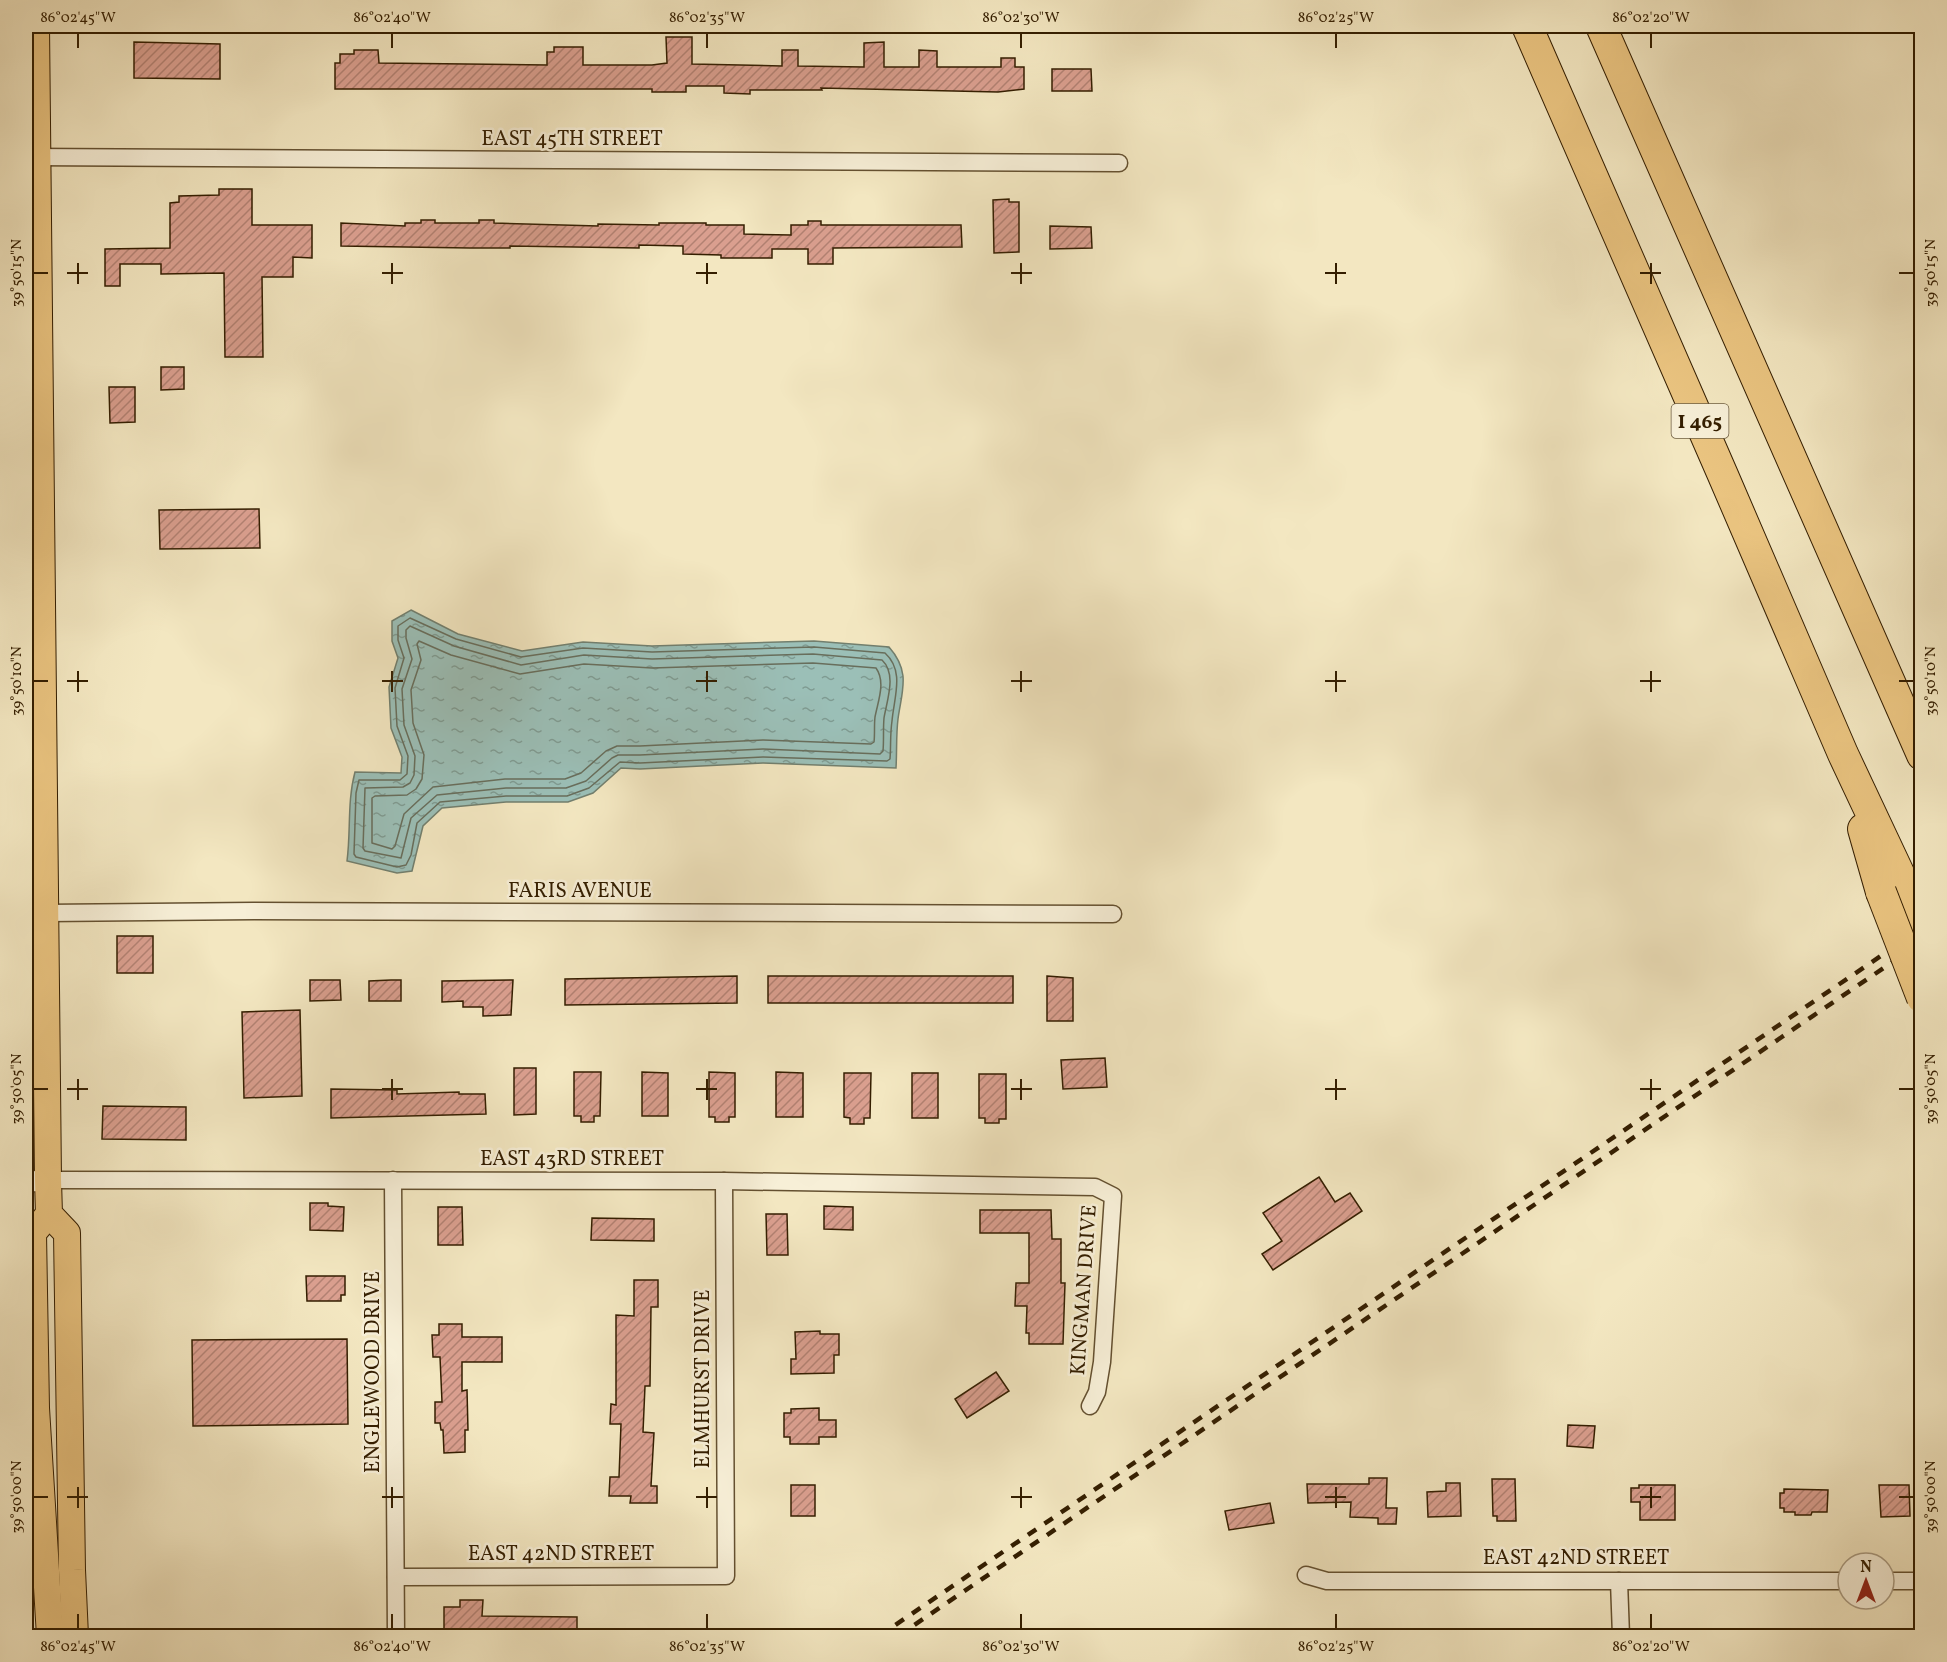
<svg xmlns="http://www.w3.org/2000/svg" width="1947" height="1662" font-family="Vollkorn,serif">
<defs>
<pattern id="water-ripples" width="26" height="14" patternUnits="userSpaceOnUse" patternTransform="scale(1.5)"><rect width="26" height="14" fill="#9bbfb7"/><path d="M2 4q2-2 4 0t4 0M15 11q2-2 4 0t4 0" fill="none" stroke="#7f9b92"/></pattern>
<pattern id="building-hatch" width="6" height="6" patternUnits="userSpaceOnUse" patternTransform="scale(1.5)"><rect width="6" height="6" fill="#da9f8f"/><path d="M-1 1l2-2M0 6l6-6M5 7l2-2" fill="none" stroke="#b28172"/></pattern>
</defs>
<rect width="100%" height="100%" fill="#f3e7c1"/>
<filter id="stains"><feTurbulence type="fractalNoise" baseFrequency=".00333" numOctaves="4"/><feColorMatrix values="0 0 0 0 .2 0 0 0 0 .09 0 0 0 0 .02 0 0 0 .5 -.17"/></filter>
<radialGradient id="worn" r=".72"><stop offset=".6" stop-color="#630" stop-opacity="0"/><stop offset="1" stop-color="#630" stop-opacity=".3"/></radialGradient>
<!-- water -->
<path fill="url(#water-ripples)" stroke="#727f6e" stroke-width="1.5" d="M411 610 458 634 522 651 583 642 652 646 814 641 889 647C911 672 902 690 898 719 896 735 897 752 896 768L763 763 640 769 621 768 593 793 568 802H506L442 808 423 826 412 871 397 873 347 861C351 831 347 802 355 772L401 773 402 757 391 728 389 687 398 658 392 641V621Z"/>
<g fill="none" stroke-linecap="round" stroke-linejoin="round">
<!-- shore -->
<g stroke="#686e5c" stroke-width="1.5">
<path d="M410 618 456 639 521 657 583 648 652 652 814 647 885 653C905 671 894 697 892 721 890 734 891 747 890 759L887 761 763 757 640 763 620 762 589 788 567 796H506L440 802 417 823 411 855 406 865 397 867 356 857 354 854 356 793 359 780H400L407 774 408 756 397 726 395 688 404 658 398 640V626Z"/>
<path d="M410 626 454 646 521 665 584 655 652 659 813 654 882 660C897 674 887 700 884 718 883 729 884 740 883 751L880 754 763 749 640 755H618L612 758 586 781 566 788H506L437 795 411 818 401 858 365 851 363 848 365 788 403 787 410 783 414 775 415 756 404 725 402 689 412 659 406 638V630Z"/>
<path d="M419 641 451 655 520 674 584 664 652 668 813 663 876 668C886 682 878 701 875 717 874 725 875 734 874 742L871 744 763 740 640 746H617L606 751 581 773 565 779H505L433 787 404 814 395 846 392 849 372 843V798L375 796 407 795 416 789 422 779 424 755 413 723 411 690 421 660 417 644Z"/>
</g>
</g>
<!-- building -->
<g fill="url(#building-hatch)" stroke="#341e00" stroke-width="1.5">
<path d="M666 37H692V64L782 66V50H798V66L864 67V43L884 42V67H919V50L937 51V67H1001V58H1015V67H1024V89L998 92 821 88 822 90H750V94L724 93V86H686V92H652V89H335V63H340V54H354V50H378L379 63 547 65V52H554V47H583V65H652L667 63Z"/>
<path d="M134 42 220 44V79L134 78Z"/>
<path d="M1052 69H1091L1092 91H1052Z"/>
<path d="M219 189H252V225H312V258L293 257V277H262L263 357H225L224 273 161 274V264H120V286H105V249L170 248V203L179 202V196L219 195Z"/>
<path d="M1009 199V202H1019V252L994 253 993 200Z"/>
<path d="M421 220H435V223H479V220H494V223L598 226V224L659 225V223H706V225H744V234L791 235V225H808V221H821V225H961L962 247 833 248V264H808V249H772V258H721V255L683 254V246L639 245V248L510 246V248H470L341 246V223L405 226V223H421Z"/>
<path d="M1050 226 1091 227 1092 248 1050 249Z"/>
<path d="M161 367H184V389L161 390Z"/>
<path d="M109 387H135V422L110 423Z"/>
<path d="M259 509 260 548 160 549 159 510Z"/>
<rect x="117" y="936" width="36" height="37"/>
<path d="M737 976V1003L565 1005V979Z"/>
<rect x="768" y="976" width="245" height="27"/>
<path d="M1047 976 1073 978V1021H1047Z"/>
<path d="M310 980H340L341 1000 310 1001Z"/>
<path d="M391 980H401V1001H369V981Z"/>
<path d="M513 980 511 1015 483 1016V1007H463V1001L442 1002V981Z"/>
<path d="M300 1010 302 1096 244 1098 242 1012Z"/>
<path d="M1105 1058 1107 1087 1063 1089 1061 1060Z"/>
<path d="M514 1068H536V1114L514 1115Z"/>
<path d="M574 1072H601L600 1116H594V1122H581V1116H574Z"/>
<path d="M642 1072 668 1073V1116H642Z"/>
<path d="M709 1072 735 1073V1117H729V1122H715V1117H709Z"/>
<path d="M776 1072 803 1073V1117H776Z"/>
<path d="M844 1073H871L870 1118H864V1124H850V1118L844 1117Z"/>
<rect x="912" y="1073" width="26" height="45"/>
<path d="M979 1074H1006V1119H999V1123H985V1118H979Z"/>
<path d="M331 1089 397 1090V1094L459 1092V1094H485L486 1114 331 1118Z"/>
<path d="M103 1106 186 1107V1140L102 1139Z"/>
<path d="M1319 1177 1335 1202 1350 1193 1362 1211 1273 1270 1262 1254 1282 1241 1263 1213Z"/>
<path d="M310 1203H328V1206L344 1207 343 1231 310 1230Z"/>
<path d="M824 1206 853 1207V1230L824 1229Z"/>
<path d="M438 1207H462L463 1245H438Z"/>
<path d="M980 1210H1051L1052 1239H1061V1283H1065L1063 1344H1029V1333H1026L1027 1306H1015L1016 1283H1029V1233H980Z"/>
<path d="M766 1214H787L788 1255H767Z"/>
<path d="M592 1218 654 1219V1241L591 1240Z"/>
<path d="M306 1276H345V1295H341V1301H307Z"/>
<path d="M634 1280H658V1307H651L650 1386H645L643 1432 654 1433 651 1486H657V1503H630L631 1496H609L610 1477H619L621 1424H610L611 1404 616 1405V1315L634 1316Z"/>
<path d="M439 1324H462V1337H502V1362H462V1391L467 1390 468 1430H465V1452L444 1453 443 1430H441L440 1423H435V1402H442L440 1357H433L432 1335H439Z"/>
<path d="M820 1331V1334H839V1355H834V1373L791 1374V1359H796L795 1332Z"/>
<path d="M347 1339 348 1424 193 1426 192 1340Z"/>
<path d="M996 1372 1009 1391 967 1418 955 1399Z"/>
<path d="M819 1408V1420H836V1437H819V1444H790V1437H784V1413H791V1409Z"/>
<path d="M1568 1425 1595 1426 1593 1448 1567 1446Z"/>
<path d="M1369 1478H1387L1386 1508H1397L1396 1524H1378V1518L1350 1517 1351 1502 1308 1503 1307 1484H1369Z"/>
<path d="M1492 1479H1515L1516 1521H1497V1516H1493Z"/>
<path d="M1446 1483H1460L1461 1516 1428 1517 1427 1492 1446 1491Z"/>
<rect x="791" y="1485" width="24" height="31"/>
<path d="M1639 1485H1675V1520H1640V1502H1631V1488H1639Z"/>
<path d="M1879 1485H1909L1910 1516 1881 1517Z"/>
<path d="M1784 1489 1828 1490 1827 1512H1812L1811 1515H1795V1512H1784V1508H1780V1493H1784Z"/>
<path d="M1270 1503 1274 1523 1229 1530 1225 1511Z"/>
<path d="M460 1600H483L482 1616 577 1617V1636H444V1607H460Z"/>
</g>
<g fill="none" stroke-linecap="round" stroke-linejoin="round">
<defs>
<g id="minor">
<path d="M28 157 1119 163"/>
<path d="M26 881 46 880"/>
<path d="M46 913 254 911 1113 914"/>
<path d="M26 915 46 916"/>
<path d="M48 1180 724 1181 1095 1187 1113 1196 1102 1362 1097 1392 1090 1406"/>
<path d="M393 1180 396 1636"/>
<path d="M1306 1575 1327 1581H1848"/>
<path d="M396 1577 726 1576 724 1181"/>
<path d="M1619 1581 1621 1636"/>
<path d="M1884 1581H1922"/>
</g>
<path id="tertiary" d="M26 1182 48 1180"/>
<g id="primary">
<path d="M36 26 48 1180 49 1214 67 1233 72 1570 75 1636"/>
<path d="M49 1214 33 1233 36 1408 50 1636"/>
</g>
<g id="motorway">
<path d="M1527 26 1722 473 1843 754 1922 922"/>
<path d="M1601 26 1922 755"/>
<path d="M1863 829 1881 892"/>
</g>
</defs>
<!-- minor casing -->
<use href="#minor" stroke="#645030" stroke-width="19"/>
<!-- tertiary casing -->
<use href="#tertiary" stroke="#645030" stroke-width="22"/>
<!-- primary casing -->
<use href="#primary" stroke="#341e00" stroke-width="28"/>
<!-- motorway casing -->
<use href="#motorway" stroke="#341e00" stroke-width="32"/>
<!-- minor -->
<use href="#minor" stroke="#f7efd7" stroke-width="16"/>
<!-- tertiary -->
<use href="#tertiary" stroke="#f7efd7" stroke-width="20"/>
<!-- primary -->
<use href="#primary" stroke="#eac480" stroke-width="26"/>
<!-- motorway -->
<use href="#motorway" stroke="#eac480" stroke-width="30"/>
<!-- rail -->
<g stroke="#341e00" stroke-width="4.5" stroke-dasharray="10 10" stroke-linecap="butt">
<path d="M879 1636 1922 928"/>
<path d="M898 1636 1922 942"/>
</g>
<defs>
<path id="motorway-bridge" d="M1881 892 1922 998"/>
</defs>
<!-- motorway-bridge casing -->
<use href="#motorway-bridge" stroke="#341e00" stroke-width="32" stroke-linecap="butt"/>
<!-- motorway-bridge -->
<use href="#motorway-bridge" stroke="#eac480" stroke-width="30"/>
</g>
<!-- ticks -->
<path fill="none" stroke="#341e00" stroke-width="2" d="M78 33V48M392 33V48M707 33V48M1021 33V48M1336 33V48M1651 33V48M78 263V284M392 263V284M707 263V284M1021 263V284M1336 263V284M1651 263V284M33 273H48M67 273H88M382 273H403M696 273H717M1011 273H1032M1325 273H1346M1640 273H1661M1899 273H1914M78 671V692M392 671V692M707 671V692M1021 671V692M1336 671V692M1651 671V692M33 681H48M67 681H88M382 681H403M696 681H717M1011 681H1032M1325 681H1346M1640 681H1661M1899 681H1914M78 1079V1100M392 1079V1100M707 1079V1100M1021 1079V1100M1336 1079V1100M1651 1079V1100M33 1089H48M67 1089H88M382 1089H403M696 1089H717M1011 1089H1032M1325 1089H1346M1640 1089H1661M1899 1089H1914M78 1487V1508M392 1487V1508M707 1487V1508M1021 1487V1508M1336 1487V1508M1651 1487V1508M33 1497H48M67 1497H88M382 1497H403M696 1497H717M1011 1497H1032M1325 1497H1346M1640 1497H1661M1899 1497H1914M78 1614V1629M392 1614V1629M707 1614V1629M1021 1614V1629M1336 1614V1629M1651 1614V1629"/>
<g text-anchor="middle" stroke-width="5" stroke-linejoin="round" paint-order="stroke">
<!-- shield labels -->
<rect fill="#f7efd7" stroke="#6e5d40" stroke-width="1.5" x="1671.5" y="404" width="57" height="34" rx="4.5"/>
<g font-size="20" font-weight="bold" fill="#341e00">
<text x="1700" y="428">I 465</text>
</g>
<!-- street labels -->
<g font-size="21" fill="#341e00" stroke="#f7efd7">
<text x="572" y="145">EAST 45TH STREET</text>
<text x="580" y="897">FARIS AVENUE</text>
<text x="572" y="1165">EAST 43RD STREET</text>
<text transform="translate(1083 1290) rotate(-86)" y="7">KINGMAN DRIVE</text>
<text transform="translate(372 1372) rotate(-90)" y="7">ENGLEWOOD DRIVE</text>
<text transform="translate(702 1379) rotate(-90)" y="7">ELMHURST DRIVE</text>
<text x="561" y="1560">EAST 42ND STREET</text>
<text x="1576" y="1564">EAST 42ND STREET</text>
</g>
</g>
<!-- margin -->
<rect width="1947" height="1662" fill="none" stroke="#f3e7c1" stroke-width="66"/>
<!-- north arrow -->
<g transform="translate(1866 1581)"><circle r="28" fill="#f7efd7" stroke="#a99b81" stroke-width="1.5"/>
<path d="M0-4.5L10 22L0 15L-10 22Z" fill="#8f2418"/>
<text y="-9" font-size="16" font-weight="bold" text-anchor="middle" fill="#341e00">N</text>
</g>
<rect x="33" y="33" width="1881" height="1596" fill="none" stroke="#341e00" stroke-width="2"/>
<g font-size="15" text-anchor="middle" fill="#341e00">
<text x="78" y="22">86°02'45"W</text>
<text x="392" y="22">86°02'40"W</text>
<text x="707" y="22">86°02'35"W</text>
<text x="1021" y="22">86°02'30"W</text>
<text x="1336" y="22">86°02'25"W</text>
<text x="1651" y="22">86°02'20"W</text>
<text transform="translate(16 273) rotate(-90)" y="5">39°50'15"N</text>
<text transform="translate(1930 273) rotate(-90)" y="5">39°50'15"N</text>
<text transform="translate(16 681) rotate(-90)" y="5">39°50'10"N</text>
<text transform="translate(1930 681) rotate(-90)" y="5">39°50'10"N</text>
<text transform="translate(16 1089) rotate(-90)" y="5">39°50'05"N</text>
<text transform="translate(1930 1089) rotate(-90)" y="5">39°50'05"N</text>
<text transform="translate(16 1497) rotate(-90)" y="5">39°50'00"N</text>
<text transform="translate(1930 1497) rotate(-90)" y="5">39°50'00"N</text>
<text x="78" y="1651">86°02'45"W</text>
<text x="392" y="1651">86°02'40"W</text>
<text x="707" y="1651">86°02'35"W</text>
<text x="1021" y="1651">86°02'30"W</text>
<text x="1336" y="1651">86°02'25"W</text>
<text x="1651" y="1651">86°02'20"W</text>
</g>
<rect width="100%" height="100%" filter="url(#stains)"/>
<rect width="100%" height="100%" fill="url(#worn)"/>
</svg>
